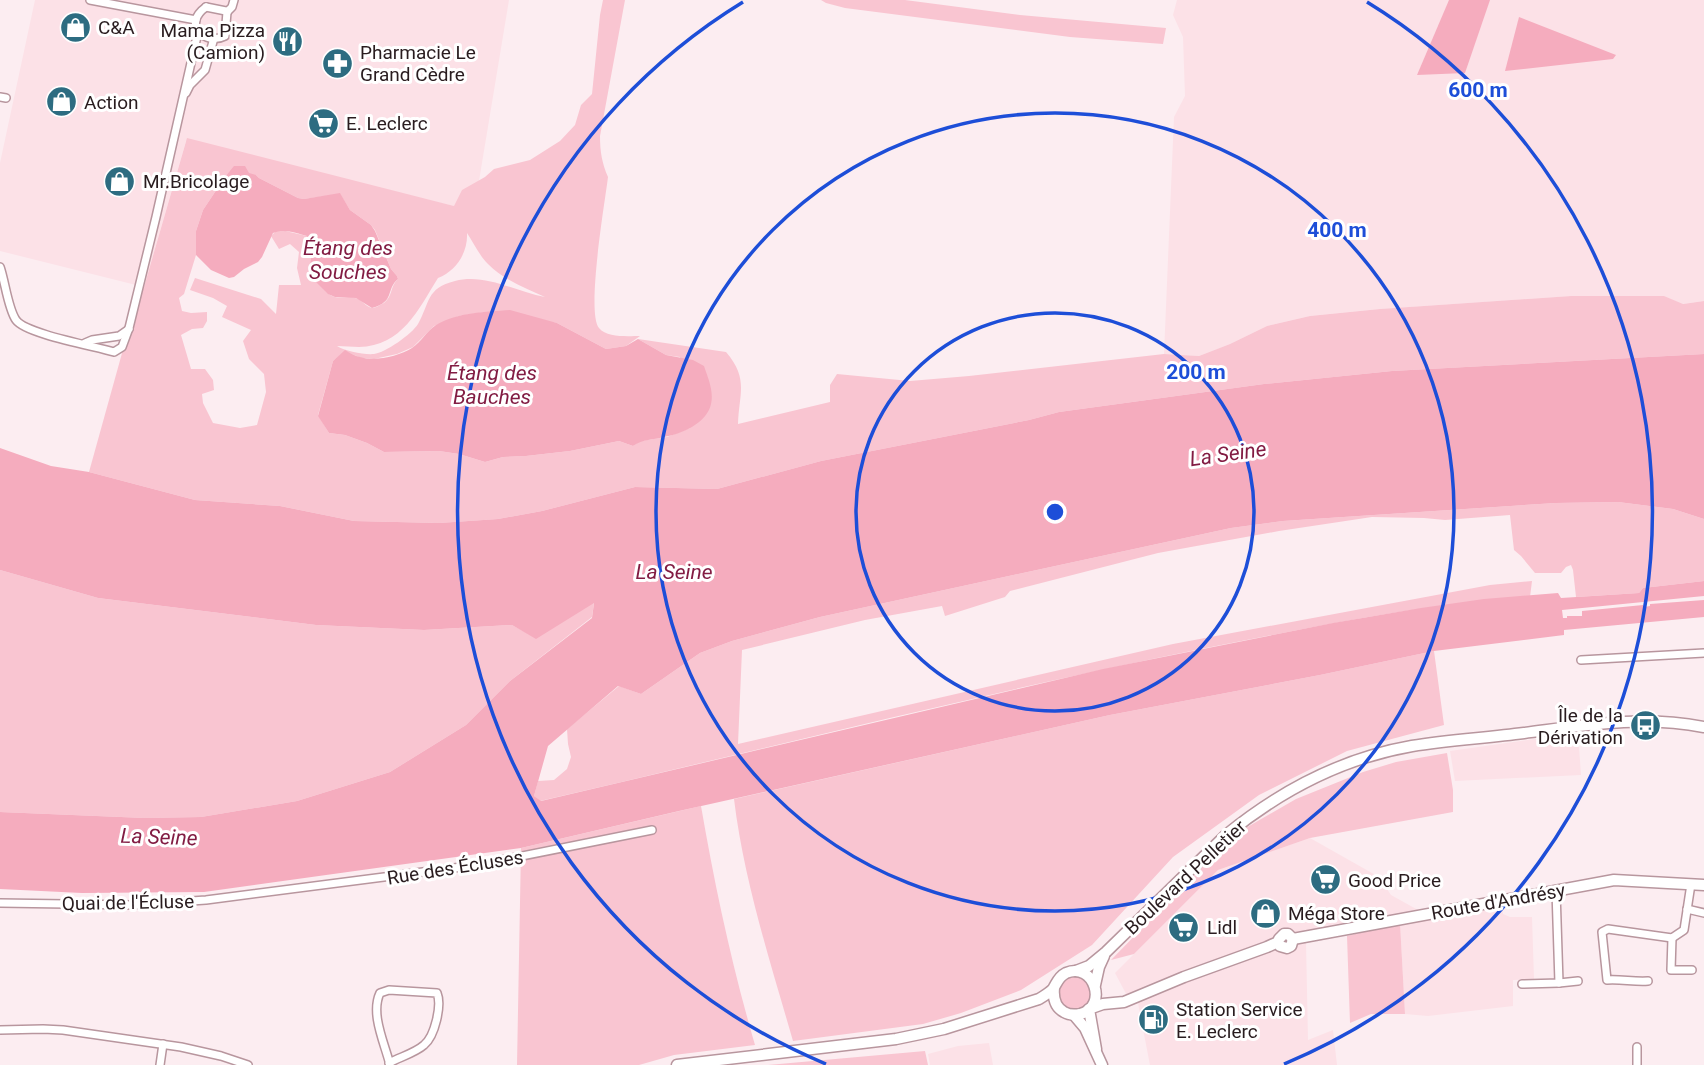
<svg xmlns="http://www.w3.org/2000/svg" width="1704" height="1065" font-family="Roboto,sans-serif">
<rect width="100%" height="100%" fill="#fcedf1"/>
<!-- built -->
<g fill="#fce1e7">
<path d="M35 0H509L474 211 186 141 144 287 0 251V163Z"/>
<path d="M1177 0H1704V301L1682 304 1663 296H1571L1380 309 1310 316 1267 326 1230 344 1199 356 1164 354 1174 117 1185 96 1183 37 1173 15Z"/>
<path d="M1578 733 1581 775 1455 781 1450 751Z"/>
<path d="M1310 838 1379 877 1391 895 1418 910 1307 935 1306 942 1308 1040 1333 1030 1337 1065H1150L1138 1003 1132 1005 1115 973 1218 870Z"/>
<path d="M1502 905 1503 914 1510 917H1532L1534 979 1513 980V1006L1428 1016 1405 1014 1400 923Z"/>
<path d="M989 1043 993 1065H930L928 1054 958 1046Z"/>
</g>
<!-- green -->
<g fill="#f9c5d1" fill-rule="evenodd">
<path d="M603 0H625L600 136C600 152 602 163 608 177 605 202 586 312 599 328 607 338 628 336 640 336L626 346 606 349 557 323 485 312 459 316 434 326 413 347 397 354 374 359 361 358 345 351 333 361 318 415 329 433 345 435 367 443 384 452 439 451 459 454 485 462 503 457 526 456 570 451 619 441 633 446 640 441 667 437 690 428 680 357 666 355 638 339 726 352C749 379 739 393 738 424L830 402V385L837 374 910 381 969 376 1164 354 1199 356 1230 344 1267 326 1310 316 1380 309 1571 296H1664L1683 304 1704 301V354L1392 371 1264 384 1059 412 1029 420 821 461 717 489 635 487 542 511 498 519 439 523 354 521 280 506 195 500 89 472 129 328 138 286 144 287 187 138 454 206 462 190 485 177 494 169 530 160 560 141 575 125 581 105 592 94 600 15ZM256 175 259 178 298 198 304 199 340 194 350 210 371 225 375 230 391 269 397 276 398 279C390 286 393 296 384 303 381 304 376 308 373 308 368 308 363 302 359 299 344 293 336 305 322 287L307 236 281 230 276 231 271 236 279 249 290 244 299 252 297 268 301 285H279L276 314 261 299 195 278 190 290 213 298 227 306 222 317 251 330 243 341 249 359 264 374 266 392 257 425 240 428 213 423 203 403 202 394 214 390 213 380 205 369H191L181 335 192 329 203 328 207 321V312L191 313 182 311 179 298 184 294 196 255V231L203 210 225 177ZM467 233C473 242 479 255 488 264 502 279 526 288 545 297 516 292 486 273 455 281 426 288 430 303 418 324 412 334 385 353 374 354 364 355 345 351 337 346 344 346 352 347 359 347 402 346 418 310 438 278 456 271 468 253 467 233Z"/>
<path d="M821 0H905L1020 15 1166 28 1163 44 1070 37 845 8 826 3Z"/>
<path d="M1618 502 1673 509 1704 519V581L1643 588 1639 593 1576 597 1573 570 1571 565 1566 567 1561 573H1535L1521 556 1514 550 1510 515 1445 520 1424 518 1372 517 1279 531 1158 553 1010 591 1005 597 945 616 942 606 865 620 742 650 738 744 1173 644 1490 585 1532 581 1530 597C1419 604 1310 628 1201 649 979 694 760 750 540 801L534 796 538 781 554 780 567 769 571 757 568 744 567 729 619 686 641 694 700 653 732 641 820 617 1231 528 1283 521 1556 503Z"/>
<path d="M0 570 98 598 316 625 424 630 512 625 536 638 594 602 592 617 510 681 466 725 390 772 297 801 201 817 145 818 0 812Z"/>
<path d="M1434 651 1444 725 1347 751 1259 795 1173 857 1092 945 1021 990 961 1013 923 1024 793 1041C770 961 744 881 734 799L1110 715 1320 675Z"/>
<path d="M1447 753 1453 790V812L1310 838 1218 870 1134 954 1111 960 1195 874 1244 829 1296 799 1363 772 1396 762Z"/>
<path d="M701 806C715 887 732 966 755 1045L674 1055 639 1065H517L521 848Z"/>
<path d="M1400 923 1405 1014H1371L1350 1023 1347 936Z"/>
<circle cx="1075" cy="993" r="17"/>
<path d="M925 1051 928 1065H768Z"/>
</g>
<!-- water -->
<g fill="#f5acbe">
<path d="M1449 0H1490L1465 73 1417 75Z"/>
<path d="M1519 17 1616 55 1613 59 1505 71Z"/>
<path d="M234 166H245L249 173 256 175 259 178 298 198 304 199 340 193 350 210 371 225 375 231 391 269 397 276 398 279C385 290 396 301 372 308L356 298 335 297 328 294 317 283 312 277 310 266 312 252 307 236C297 233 283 228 273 233L262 257 258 262 244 269 234 277 229 278 211 270 196 255V231L203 210 225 177Z"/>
<path d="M510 310 557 323 606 349 626 346 638 339 666 355 693 360 704 366C708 378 714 391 711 404 707 423 682 434 664 437 653 440 643 439 633 446L619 441 570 451 526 456 503 457 485 462 459 454 439 451 384 452 367 443 345 435 329 433 318 416 333 361 345 350C350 353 355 356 360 357 375 362 399 356 412 348 421 342 427 331 436 325 458 312 485 312 510 310Z"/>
<path d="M1704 354V519L1673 509 1618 502 1556 503 1283 521 1231 528 820 617 732 641 700 653 641 694 618 686 548 746 534 796 541 801 1103 669 1333 623 1421 608 1484 599 1558 593 1561 598 1639 593 1643 588 1704 581V596L1562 610 1563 618H1567V616H1582V611L1643 605 1644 607 1650 606V604L1704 600V617L1564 630V635L1434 651 1320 675 1110 715 679 811 521 848 204 892 82 893 0 889V812L145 818 201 817 297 801 390 772 466 725 510 681 592 618 594 603 536 639 512 625 424 630 316 625 98 598 0 570V448L51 466 89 472 195 500 280 506 354 521 439 523 498 519 542 511 635 487 717 489 821 461 1029 420 1059 412 1264 384 1392 371Z"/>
</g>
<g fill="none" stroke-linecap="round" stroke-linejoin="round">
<defs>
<g id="street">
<path d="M90 0 196 20"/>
<path d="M206 7C181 25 206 46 225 36L227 12"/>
<path d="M206 7 226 11 227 12"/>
<path d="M227 12 232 7 234 0"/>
<path d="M186 93 190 85 205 70 214 38"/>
<path d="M0 97 6 98"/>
<path d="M0 267C5 281 8 309 16 320 26 334 94 346 114 352L122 347 129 328 156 217 198 32"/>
<path d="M85 343 92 340 119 336 129 329"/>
<path d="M1581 660 1704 653"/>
<path d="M0 903 133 905 206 900 477 865 652 830"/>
<path d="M1687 909 1704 913"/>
<path d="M1672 938 1671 970H1692"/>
<path d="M1648 981C1634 982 1621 979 1607 980L1602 932 1608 929 1672 938 1684 930 1691 884"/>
<path d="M1559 983 1578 981"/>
<path d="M1522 984 1559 983 1556 891"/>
<path d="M0 1030 43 1029 63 1030 181 1047 221 1056 248 1065"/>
<path d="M389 1063C400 1057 415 1053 424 1045 435 1036 442 1005 437 993L389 990 380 993C370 1014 385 1044 390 1065"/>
<path d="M160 1065 163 1044"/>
<path d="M1637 1065V1047"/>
</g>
<g id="secondary">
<path d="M1278 942 1280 946 1287 948 1291 946 1293 939"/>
<path d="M1076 971 1089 966 1106 952 1226 835C1280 791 1343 758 1412 746 1449 740 1486 738 1524 733 1586 725 1640 715 1704 727"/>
<path d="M1095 985 1099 967 1104 956"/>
<path d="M1074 1015 1085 1028 1102 1065"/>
<path d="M1096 1049 1089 1009 1103 1004 1124 1002 1184 977 1267 947 1278 942 1279 939 1284 934H1288L1293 939 1614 880 1704 885"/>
<path d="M677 1065 896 1039 944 1029 1039 999C1044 996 1049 993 1053 989 1057 983 1058 977 1066 973 1094 961 1109 1007 1080 1014 1075 1015 1069 1015 1064 1012 1055 1007 1053 998 1054 988"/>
</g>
</defs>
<!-- street casing -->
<use href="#street" stroke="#b8969e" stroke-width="10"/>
<!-- secondary casing -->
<use href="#secondary" stroke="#b8969e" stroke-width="13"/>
<!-- street -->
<use href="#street" stroke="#fff" stroke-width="7"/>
<!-- secondary -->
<use href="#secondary" stroke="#fff" stroke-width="10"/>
</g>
<!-- distance rings -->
<g fill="none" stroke="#1d4ed8" stroke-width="3.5">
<circle cx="1055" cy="512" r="199"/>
<circle cx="1055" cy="512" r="399"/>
<path d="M826 1064A598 598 0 0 1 743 2M1367 2A598 598 0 0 1 1284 1064"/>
</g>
<!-- icons -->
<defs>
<symbol id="shop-disc" viewBox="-11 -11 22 22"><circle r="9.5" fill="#2d6c81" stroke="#fff"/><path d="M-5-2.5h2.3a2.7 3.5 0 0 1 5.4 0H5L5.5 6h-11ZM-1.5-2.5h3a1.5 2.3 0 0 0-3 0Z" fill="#fff"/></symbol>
<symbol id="restaurant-disc" viewBox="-11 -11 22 22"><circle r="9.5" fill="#2d6c81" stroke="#fff"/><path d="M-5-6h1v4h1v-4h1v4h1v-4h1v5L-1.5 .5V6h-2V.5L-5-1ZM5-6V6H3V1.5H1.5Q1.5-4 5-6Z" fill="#fff"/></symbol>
<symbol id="pharmacy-disc" viewBox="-11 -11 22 22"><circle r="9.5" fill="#2d6c81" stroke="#fff"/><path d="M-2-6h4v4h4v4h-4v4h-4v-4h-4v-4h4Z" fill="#fff"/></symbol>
<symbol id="supermarket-disc" viewBox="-11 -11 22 22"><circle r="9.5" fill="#2d6c81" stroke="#fff"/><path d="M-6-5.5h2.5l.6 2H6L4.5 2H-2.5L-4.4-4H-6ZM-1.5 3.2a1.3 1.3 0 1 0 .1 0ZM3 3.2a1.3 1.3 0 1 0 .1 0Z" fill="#fff"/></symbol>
<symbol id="bus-disc" viewBox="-11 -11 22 22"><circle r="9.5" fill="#2d6c81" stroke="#fff"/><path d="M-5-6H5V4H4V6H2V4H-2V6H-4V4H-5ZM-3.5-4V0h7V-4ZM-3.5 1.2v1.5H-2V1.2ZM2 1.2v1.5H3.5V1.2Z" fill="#fff"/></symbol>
<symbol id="fuel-disc" viewBox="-11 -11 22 22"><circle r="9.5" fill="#2d6c81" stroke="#fff"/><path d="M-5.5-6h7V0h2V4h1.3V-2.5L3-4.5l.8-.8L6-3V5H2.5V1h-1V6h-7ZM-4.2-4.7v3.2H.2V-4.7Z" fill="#fff"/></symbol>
</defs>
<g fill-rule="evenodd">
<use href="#shop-disc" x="58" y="10" width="35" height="35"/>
<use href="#restaurant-disc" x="270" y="24" width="35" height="35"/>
<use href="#pharmacy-disc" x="320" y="46" width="35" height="35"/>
<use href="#shop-disc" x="44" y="84" width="35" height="35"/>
<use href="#supermarket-disc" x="306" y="106" width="35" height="35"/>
<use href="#shop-disc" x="102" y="164" width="35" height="35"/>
<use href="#bus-disc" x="1628" y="708" width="35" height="35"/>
<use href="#supermarket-disc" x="1308" y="862" width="35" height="35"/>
<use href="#shop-disc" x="1248" y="896" width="35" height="35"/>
<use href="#supermarket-disc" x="1166" y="910" width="35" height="35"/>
<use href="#fuel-disc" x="1136" y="1002" width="35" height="35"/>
</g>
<g text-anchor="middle" stroke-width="6" stroke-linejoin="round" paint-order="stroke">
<!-- poi labels -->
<g font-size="19" fill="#291c1f" stroke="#fff" text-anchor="start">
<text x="98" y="34">C&amp;A</text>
<text x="265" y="37" text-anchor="end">Mama Pizza<tspan x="265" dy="22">(Camion)</tspan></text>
<text x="360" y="59">Pharmacie Le<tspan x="360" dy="22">Grand Cèdre</tspan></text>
<text x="84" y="109">Action</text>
<text x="346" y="130">E. Leclerc</text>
<text x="143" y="188">Mr.Bricolage</text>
<text x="1623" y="722" text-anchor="end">Île de la<tspan x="1623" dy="22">Dérivation</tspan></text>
<text x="1348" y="887">Good Price</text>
<text x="1288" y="920">Méga Store</text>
<text x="1207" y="934">Lidl</text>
<text x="1176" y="1016">Station Service<tspan x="1176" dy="22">E. Leclerc</tspan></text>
</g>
<!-- street labels -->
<g font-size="19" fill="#291c1f" stroke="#fff">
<text transform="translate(455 867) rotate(-9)" y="7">Rue des Écluses</text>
<text transform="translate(1185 877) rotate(-43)" y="7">Boulevard Pelletier</text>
<text transform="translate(1498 901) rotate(-10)" y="7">Route d'Andrésy</text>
<text transform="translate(128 902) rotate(-1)" y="7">Quai de l'Écluse</text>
</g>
<!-- water labels -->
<g font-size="21" font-style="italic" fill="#821c43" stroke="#fff">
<text x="348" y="255">Étang des<tspan x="348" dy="24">Souches</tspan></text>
<text x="492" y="380">Étang des<tspan x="492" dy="24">Bauches</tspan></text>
<text transform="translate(1228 454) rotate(-8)" y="7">La Seine</text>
<text x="674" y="579">La Seine</text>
<text transform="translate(159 837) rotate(2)" y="7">La Seine</text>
</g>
</g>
<circle cx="1055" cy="512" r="10" fill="#1d4ed8" stroke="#fff" stroke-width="3.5"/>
<g font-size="21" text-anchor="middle" font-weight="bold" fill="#1d4ed8" stroke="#fff" stroke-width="6" stroke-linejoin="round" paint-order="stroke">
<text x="1478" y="97">600 m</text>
<text x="1337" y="237">400 m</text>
<text x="1196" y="379">200 m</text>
</g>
</svg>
